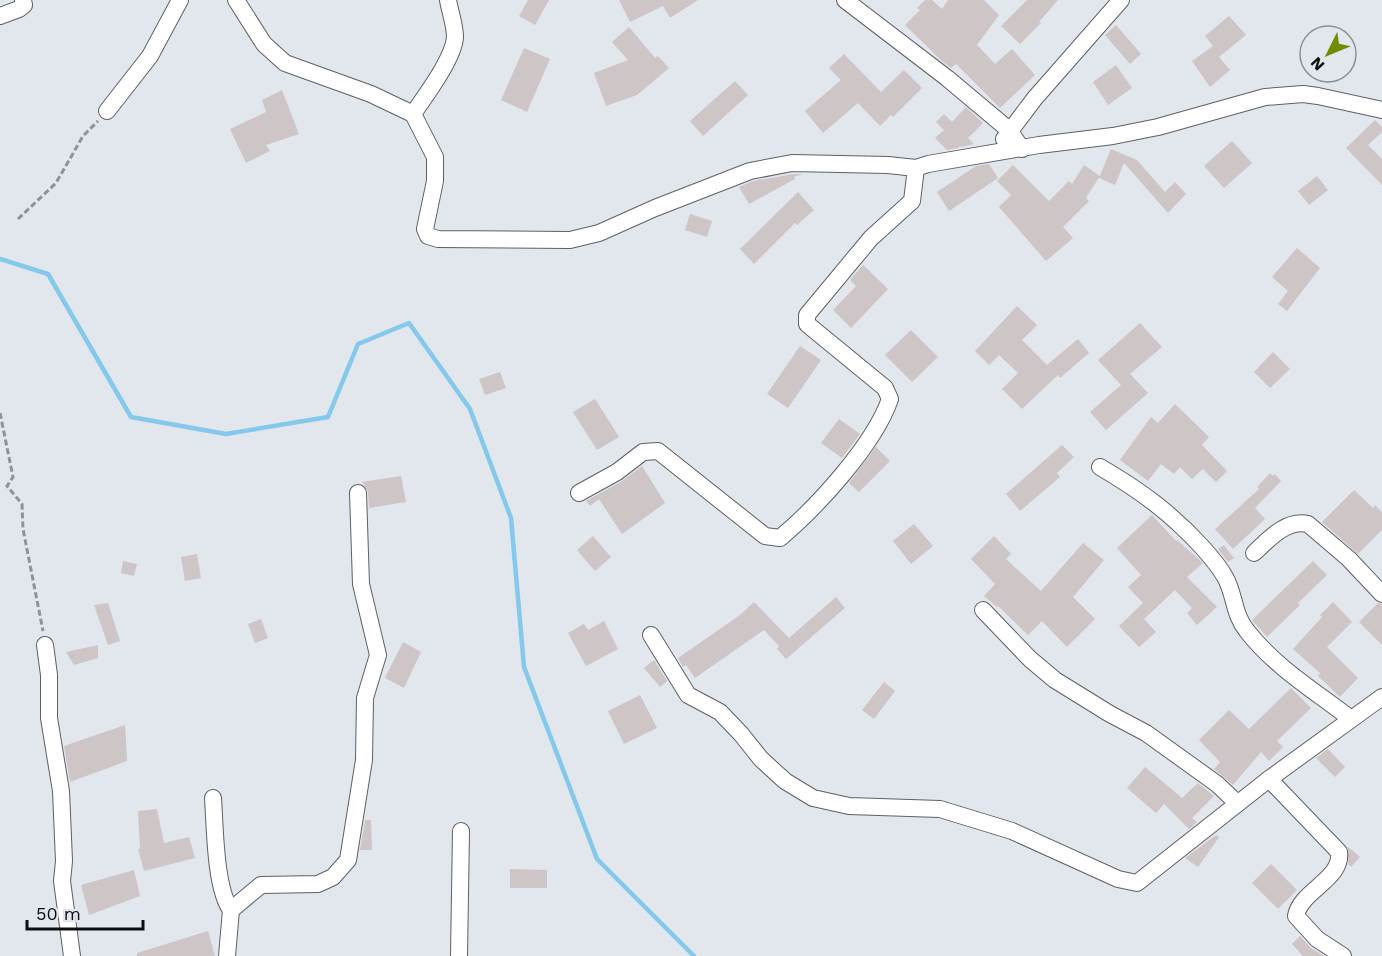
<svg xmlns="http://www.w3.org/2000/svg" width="1382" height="956" font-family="'Work Sans',sans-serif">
<rect width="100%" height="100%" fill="#e2e6ed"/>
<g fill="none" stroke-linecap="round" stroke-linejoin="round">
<!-- stream -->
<path stroke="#84c8ec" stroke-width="4.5" d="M0 259 48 274 131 417 226 434 328 417 358 344 409 323 470 409 511 518 524 667 597 859 694 956"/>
</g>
<!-- building -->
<g fill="#cec5c7">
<path d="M528 0H549L535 25 519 16Z"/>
<path d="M619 0H698L670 18 663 6 630 22Z"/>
<path d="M925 0H932L942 9 948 0H984L999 15 977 45 995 64 1012 49 1035 75 1000 108 956 64 951 68 942 61 905 25 920 10 917 8Z"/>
<path d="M1027 0H1058L1039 22 1041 23 1020 44 1001 26Z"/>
<path d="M1229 16 1246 35 1219 57 1230 70 1210 87 1192 61 1213 46 1205 36Z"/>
<path d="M1116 25 1141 54 1130 64 1105 35Z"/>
<path d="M629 27 655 58 658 56 669 68 637 95 606 106 594 73 628 60 612 42Z"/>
<path d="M524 48 550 59 527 112 501 100Z"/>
<path d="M844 54 881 92 904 70 922 88 893 117 891 115 880 126 858 103 823 133 805 111 841 80 829 68Z"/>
<path d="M1116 65 1132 88 1108 105 1093 82Z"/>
<path d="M735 81 748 95 703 136 690 121Z"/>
<path d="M282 90 299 134 266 145 270 151 246 163 230 129 266 112 262 100Z"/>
<path d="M966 107 983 123 968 138 974 144 962 147 960 146 958 148 947 150 935 138 944 130 936 122 944 114 952 122Z"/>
<path d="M1375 120 1382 127V132L1368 145 1382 159V185L1346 148Z"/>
<path d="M1232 141 1252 163 1224 188 1204 166Z"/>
<path d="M1111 149 1137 160 1165 192 1175 182 1186 194 1168 213 1124 163 1115 185 1099 178Z"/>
<path d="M989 164 998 178 949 211 937 192 976 166Z"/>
<path d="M1013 165 1049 201 1069 181 1072 184 1084 165 1100 176 1086 198 1089 201 1063 227 1073 238 1046 261 999 207 1011 195 997 181Z"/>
<path d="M793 174H803L794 177 795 179 749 204 739 187 753 181Z"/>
<path d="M1317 176 1328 190 1309 205 1298 191Z"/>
<path d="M798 192 814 210 797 225 795 223 754 264 740 249Z"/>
<path d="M690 214 712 221 707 237 685 230Z"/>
<path d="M1297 248 1320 268 1287 311 1278 304 1288 291 1272 277Z"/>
<path d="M863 265 888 289 851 328 833 310 856 286 850 280Z"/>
<path d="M1017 306 1037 325 1022 340 1047 365 1078 339 1089 353 1060 378 1058 375 1022 409 1002 389 1018 373 999 355 989 365 975 351Z"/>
<path d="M1140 323 1162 347 1130 374 1148 393 1106 430 1090 412 1121 385 1098 360Z"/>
<path d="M911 330 938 357 912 382 885 355Z"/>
<path d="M800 346 821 360 788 408 767 394Z"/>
<path d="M1273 352 1290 369 1270 388 1254 372Z"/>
<path d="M500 372 506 388 485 395 479 379Z"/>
<path d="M595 399 619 437 597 450 573 412Z"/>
<path d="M1175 404 1209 437 1202 445 1227 471 1216 482 1203 469 1192 479 1180 467 1174 474 1161 464 1148 481 1120 460 1151 417 1158 423Z"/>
<path d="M839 419 860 434 842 458 821 443Z"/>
<path d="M1062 445 1074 457 1057 473 1060 477 1020 511 1006 494Z"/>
<path d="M876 447 890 461 859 492 849 483Z"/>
<path d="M642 466 665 503 622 534 599 499 590 506 586 501 622 481Z"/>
<path d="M1270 473 1273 476 1275 474 1281 481 1255 508 1265 519 1233 549 1215 529 1259 489 1257 487Z"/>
<path d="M401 476 406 502 369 508 368 492 362 482Z"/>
<path d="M1354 490 1373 508 1375 505 1382 512V530L1358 554 1322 522Z"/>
<path d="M1152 515 1176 541 1177 540 1203 563 1187 577 1217 607 1197 625 1187 613 1192 608 1175 590 1144 619 1156 632 1139 647 1119 626 1143 603 1128 587 1141 575 1117 548Z"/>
<path d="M914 524 933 546 911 564 893 541Z"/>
<path d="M593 536 611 557 595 571 577 550Z"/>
<path d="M994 536 1011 554 1006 559 1041 591 1083 543 1104 560 1073 597 1095 619 1067 647 1042 621 1028 635 998 606 997 607 984 596 995 584 971 559Z"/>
<path d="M1224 545 1234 558 1228 562 1218 549Z"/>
<path d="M197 554 201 578 185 581 181 557Z"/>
<path d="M123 561 137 564 134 576 121 573Z"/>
<path d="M1313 561 1327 575 1298 603 1300 605 1267 637 1252 620Z"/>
<path d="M836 597 845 608 786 659 777 649 779 646 764 630 695 678 686 665 683 667 678 658 740 615 754 602 789 638Z"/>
<path d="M1333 602 1352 622 1327 647 1358 678 1340 697 1318 676 1320 673 1293 649 1322 617 1320 615Z"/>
<path d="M108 603 120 641 108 645 94 605Z"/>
<path d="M1378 603 1382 604V645L1359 622Z"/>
<path d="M261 619 268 638 255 643 248 624Z"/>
<path d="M604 621 618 649 586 666 568 633 584 624 588 630Z"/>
<path d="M403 642 421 652 404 688 385 678Z"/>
<path d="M98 645V658L74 665 66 652Z"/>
<path d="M654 660 667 681 660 687 644 668Z"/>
<path d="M884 682 895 691 874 719 862 710Z"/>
<path d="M1291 688 1311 708 1277 741 1283 747 1269 761 1261 752 1233 785 1214 769 1220 762 1199 740 1229 710 1249 729Z"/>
<path d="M640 695 657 728 624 744 608 711Z"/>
<path d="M125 725 127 761 70 782 64 746Z"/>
<path d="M1328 749 1345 767 1335 777 1316 758Z"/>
<path d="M1145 767 1182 798 1198 783 1214 796 1192 818 1197 822 1189 829 1164 804 1156 813 1127 788Z"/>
<path d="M157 809 164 843 189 837 195 858 144 871 138 849H140L138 811Z"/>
<path d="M365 820H371L372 850H360Z"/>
<path d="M1216 835 1219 837 1198 867 1185 858Z"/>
<path d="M1348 847 1360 857 1351 867 1348 864Z"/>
<path d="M1271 864 1297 890 1278 909 1252 883Z"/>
<path d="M510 869 547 870V888H510Z"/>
<path d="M134 870 140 896 89 915 81 885Z"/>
<path d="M208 931 215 956H137V953Z"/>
<path d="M1300 936 1311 948 1324 956H1303L1292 944Z"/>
</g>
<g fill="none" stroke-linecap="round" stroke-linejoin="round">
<defs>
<g id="street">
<path d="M236 0 264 44 285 63 371 94 413 114 435 157V181L425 229 428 236 438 239 570 240 599 233 655 208 750 171 792 163 888 165 916 168 928 164 1039 145 1113 136 1158 127 1265 97 1303 94 1318 96 1382 110"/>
<path d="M845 0 947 78 1009 130 1022 149"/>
<path d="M0 16 19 9 24 5 23 0"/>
<path d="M107 111 150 56 180 0"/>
<path d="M413 114C425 96 454 58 455 37 455 25 450 12 448 0"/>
<path d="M1004 139 1035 98 1121 0"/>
<path d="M1100 467C1141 491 1171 513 1203 548 1211 557 1219 566 1225 577 1235 594 1233 614 1247 631 1275 667 1315 691 1351 719"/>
<path d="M579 493 617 472 643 452 658 451 765 536 780 538C817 507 874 445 890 399L885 388 807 324V315L871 238 912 201 916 168"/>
<path d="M1254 553C1268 540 1286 519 1308 524L1349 559 1382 594"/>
<path d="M983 610 1030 659 1055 680 1110 714 1146 733 1217 784 1237 803"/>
<path d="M651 635 688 695 720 712 741 734 761 759 785 781 813 798 849 806 940 809 1012 831 1118 879 1137 883 1269 779 1382 697"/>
<path d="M45 645 49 675V718L61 791 64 861 62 881 72 956"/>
<path d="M1269 779 1339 852C1343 879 1300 891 1296 916L1317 939 1343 956"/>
<path d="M213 798C215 826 215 889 231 910"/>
<path d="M227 956 231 910 261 885 318 884 333 877 348 860 364 760 365 698 378 655 361 584 358 493"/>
<path d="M459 956 461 831"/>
</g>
</defs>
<!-- street casing -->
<use href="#street" stroke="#5d6066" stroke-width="18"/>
<!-- path -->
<g stroke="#8f9297" stroke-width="3" stroke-dasharray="6 3" stroke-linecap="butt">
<path d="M18 219 56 183 83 136 98 121"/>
<path d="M0 413 13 477 7 486 22 504 23 529 43 631"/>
</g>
<!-- street -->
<use href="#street" stroke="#fff" stroke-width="16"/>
</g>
<!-- north arrow -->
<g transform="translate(1328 54) rotate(227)"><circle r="28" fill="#e2e6ed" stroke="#8d9095" stroke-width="1.5"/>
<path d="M0-4.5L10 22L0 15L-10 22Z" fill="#738b00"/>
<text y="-9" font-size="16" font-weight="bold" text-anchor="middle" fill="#0d0f11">N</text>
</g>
<!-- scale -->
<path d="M27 920v9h116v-9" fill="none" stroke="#0d0f11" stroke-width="3"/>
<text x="36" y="920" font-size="18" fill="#0d0f11" stroke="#e2e6ed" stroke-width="4.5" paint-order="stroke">50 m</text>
</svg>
